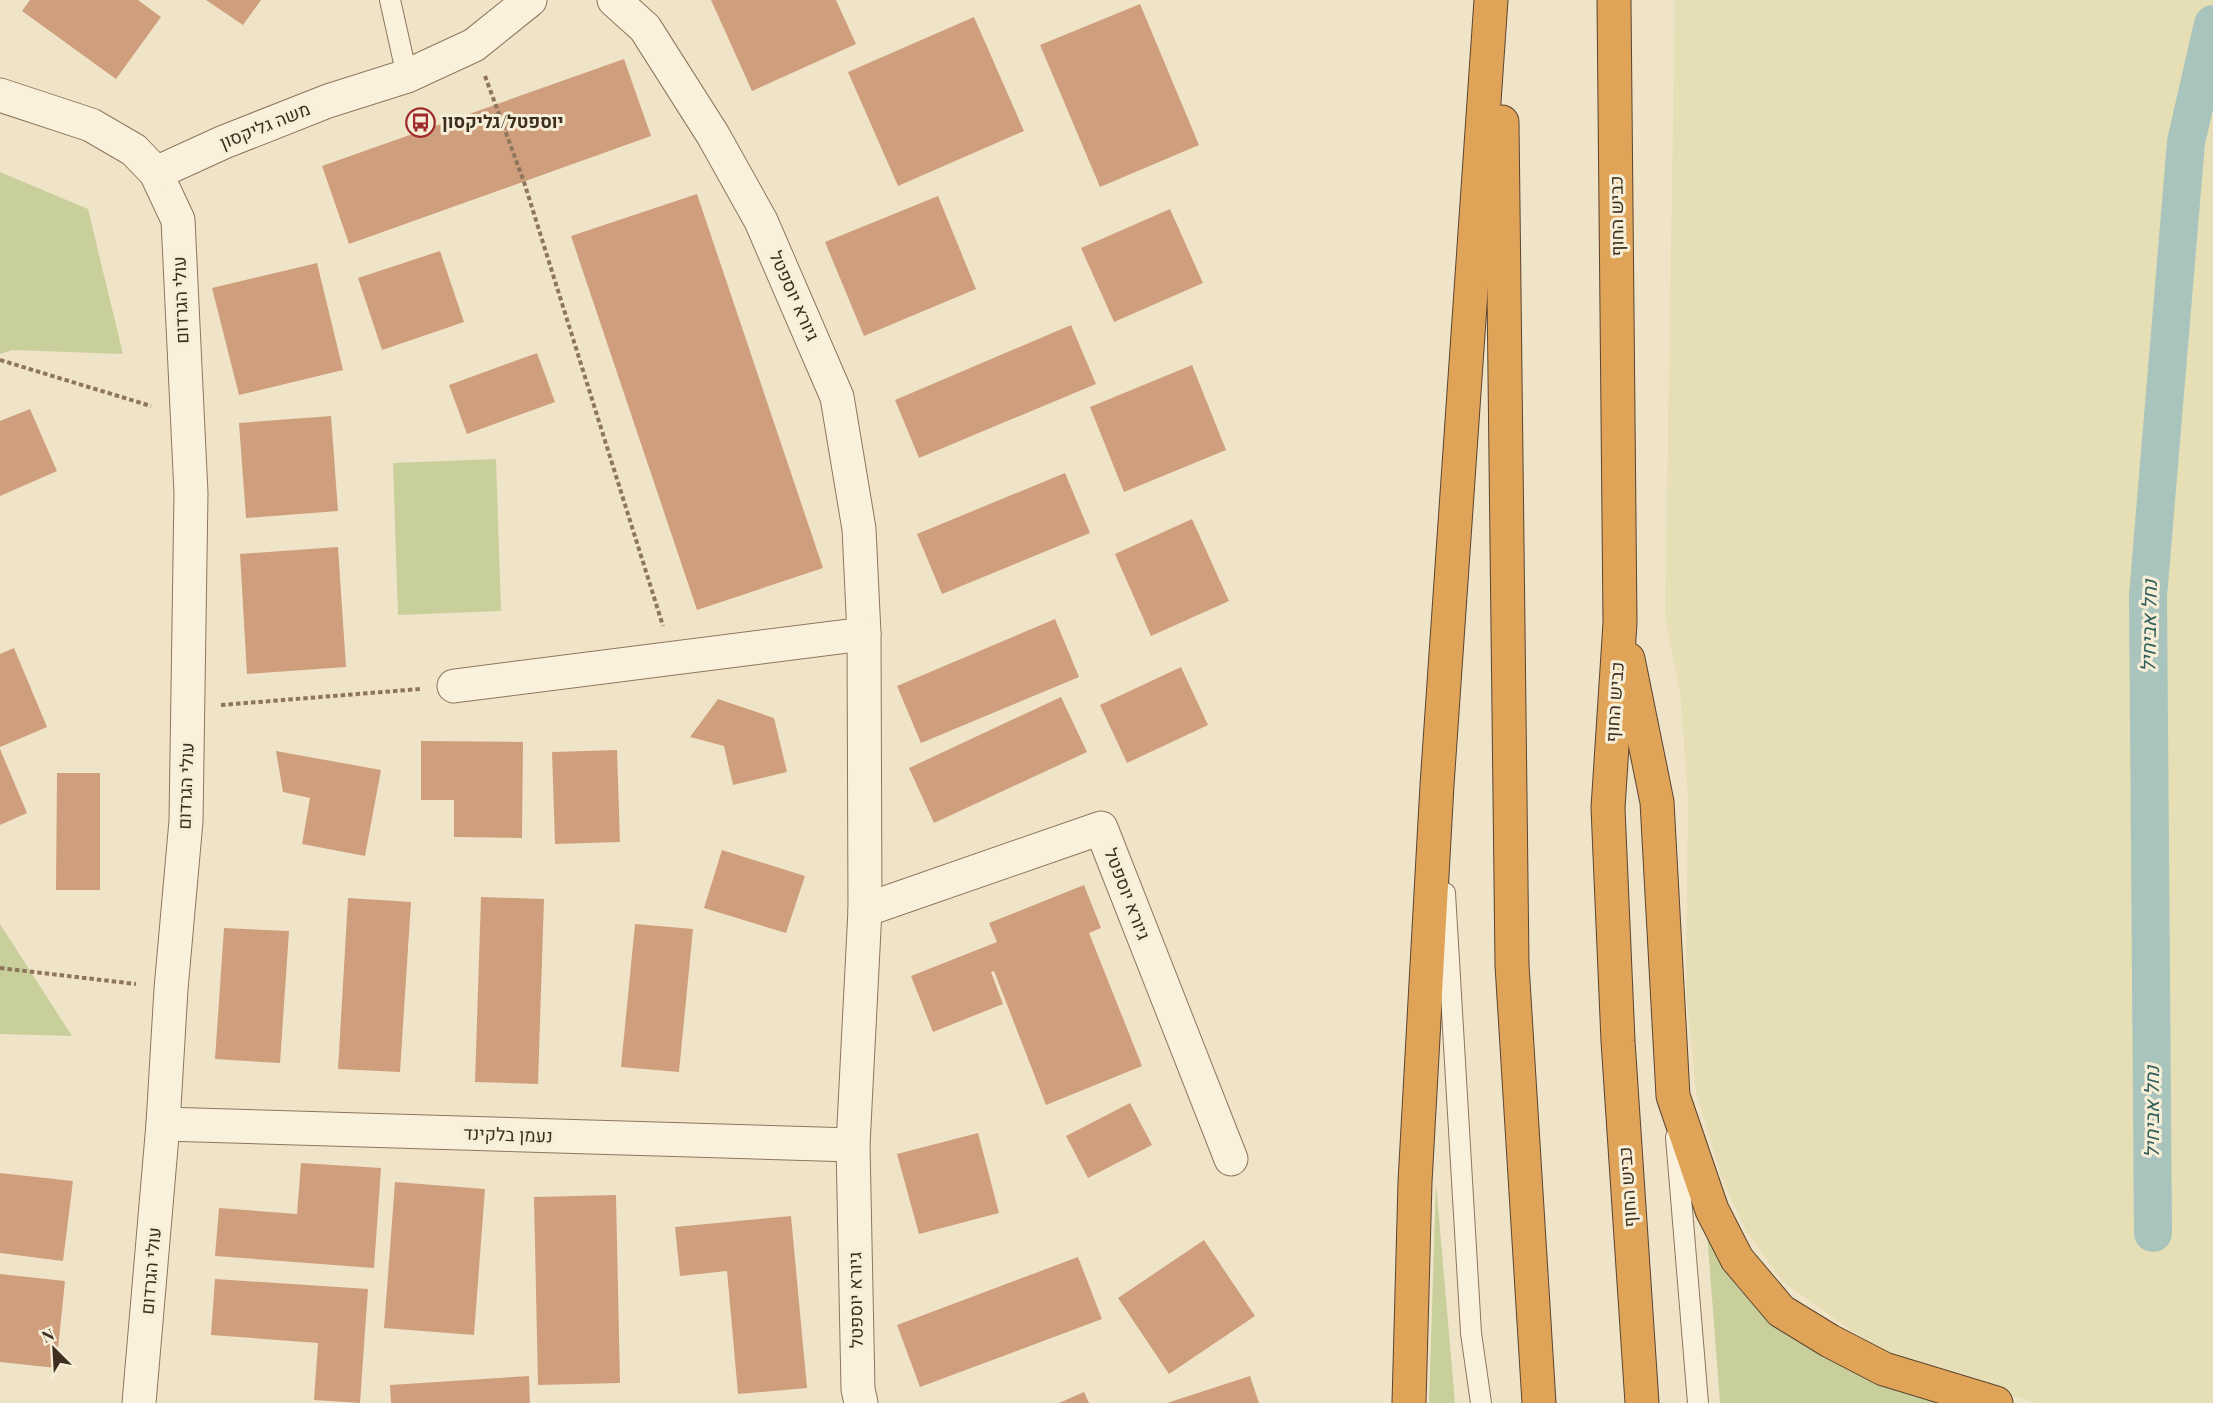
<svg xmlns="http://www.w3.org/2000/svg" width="2213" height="1403" font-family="'Playfair Display',Heebo,serif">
<rect width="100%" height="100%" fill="#f0e4c8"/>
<!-- farmland -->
<path fill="#e6deb5" d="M1675 0H2213V1403H2037L1909 1366 1849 1329 1782 1281 1745 1229 1721 1176 1696 1091 1686 992 1688 795 1680 693 1665 617Z"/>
<!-- green -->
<g fill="#c9cf9b">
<path d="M0 172 88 209 123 354 12 350 0 354Z"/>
<path d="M496 459 501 611 398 615 393 463Z"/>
<path d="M0 924 72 1036 0 1034Z"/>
<path d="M1436 1183 1455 1403H1429Z"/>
<path d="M1707 1233 1729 1265 1957 1403H1720Z"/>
</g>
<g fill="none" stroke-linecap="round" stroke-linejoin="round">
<!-- canal -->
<path stroke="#a9c4bc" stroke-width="38" d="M2153 1233 2148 596 2186 142 2213 24"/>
</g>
<!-- building -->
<g fill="#cf9f7d">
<path d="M30 0H138L161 17 116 79 22 11Z"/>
<path d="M206 0H261L243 25Z"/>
<path d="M711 0H836L856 44 752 91Z"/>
<path d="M1140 4 1199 145 1100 187 1040 45Z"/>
<path d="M974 17 1024 131 898 186 848 72Z"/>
<path d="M624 59 651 136 349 244 322 166Z"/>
<path d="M697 194 823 568 697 610 571 236Z"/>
<path d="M938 196 976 289 864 336 825 242Z"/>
<path d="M1170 209 1203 283 1114 322 1081 248Z"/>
<path d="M440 251 464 322 382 350 358 278Z"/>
<path d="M317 263 343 370 239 395 212 288Z"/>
<path d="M1071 325 1096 384 919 458 895 400Z"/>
<path d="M537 353 555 402 467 434 449 385Z"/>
<path d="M1192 365 1226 450 1124 492 1090 407Z"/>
<path d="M30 409 57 471 0 496V421Z"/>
<path d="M331 416 338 511 246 518 239 423Z"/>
<path d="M1065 473 1090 533 942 594 917 534Z"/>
<path d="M1192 519 1229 601 1151 636 1115 554Z"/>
<path d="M338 547 346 667 247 674 240 554Z"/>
<path d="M1055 619 1079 677 921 743 897 686Z"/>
<path d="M14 648 47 727 0 747V654Z"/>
<path d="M1181 667 1208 725 1127 763 1100 705Z"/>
<path d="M1061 697 1087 752 934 823 909 768Z"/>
<path d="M718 699 774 718 787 772 733 785 724 746 690 737Z"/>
<path d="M421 741 523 742 522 838 454 837V800H421Z"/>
<path d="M0 749 27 813 0 825Z"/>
<path d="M617 750 620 842 555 844 552 752Z"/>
<path d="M276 751 381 770 365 856 302 844 310 798 283 792Z"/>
<path d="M57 773H100V890H56Z"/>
<path d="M722 850 805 876 786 933 704 908Z"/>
<path d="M1084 885 1101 928 1089 933 1142 1066 1046 1105 994 971 991 972 1003 1004 933 1032 911 976 997 942 989 923Z"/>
<path d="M481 897 544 899 538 1084 475 1082Z"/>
<path d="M348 898 411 902 400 1072 338 1069Z"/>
<path d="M635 924 693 929 679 1072 621 1067Z"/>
<path d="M224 928 289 931 280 1063 215 1059Z"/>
<path d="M1130 1103 1152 1145 1088 1178 1066 1136Z"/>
<path d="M978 1133 999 1213 919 1234 897 1154Z"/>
<path d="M301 1163 381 1168 374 1268 215 1256 219 1208 297 1214Z"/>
<path d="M0 1173 73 1181 63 1261 0 1253Z"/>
<path d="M395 1182 485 1189 474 1335 384 1328Z"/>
<path d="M616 1195 620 1383 538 1385 534 1197Z"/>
<path d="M791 1216 807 1388 738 1394 727 1271 680 1276 675 1227Z"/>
<path d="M1204 1240 1255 1316 1169 1374 1118 1298Z"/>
<path d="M1078 1257 1102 1319 920 1387 897 1325Z"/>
<path d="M0 1274 65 1281 56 1368 0 1362Z"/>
<path d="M215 1279 368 1289 360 1403 314 1400 318 1343 211 1335Z"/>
<path d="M529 1376 530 1403H391L390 1385Z"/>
<path d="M1250 1376 1259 1403H1167Z"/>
<path d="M1084 1392 1089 1403H1059Z"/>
</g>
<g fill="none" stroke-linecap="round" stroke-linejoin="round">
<defs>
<g id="service">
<path d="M390 0 407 76"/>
<path d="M1445 893 1471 1333 1481 1403"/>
<path d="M1676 1137 1698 1403"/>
</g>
<g id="minor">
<path d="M614 0 645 28 713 135 761 221 837 397 859 529 864 634 865 910 853 1145 858 1389 861 1403"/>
<path d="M0 95 91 125 134 150 156 173 178 220 191 493 186 821 171 989 163 1124 139 1403"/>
<path d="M156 173 224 142 328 101 407 76 474 45 530 0"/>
<path d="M454 686 864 634"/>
<path d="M865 910 1101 828 1231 1159"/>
<path d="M163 1124 853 1145"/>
</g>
<g id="motorway">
<path d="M1614 0 1620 623 1608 808 1618 1041 1642 1403"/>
<path d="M1502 122 1512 965 1539 1403"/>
<path d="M1628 659 1657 802 1673 1096 1712 1210 1737 1259 1781 1311 1830 1341 1884 1369 1996 1403"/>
<path d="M1409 1403 1415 1182 1437 785 1491 0"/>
</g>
</defs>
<!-- service casing -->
<use href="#service" stroke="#8d765c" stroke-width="22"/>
<!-- minor casing -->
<use href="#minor" stroke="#8d765c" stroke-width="35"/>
<!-- motorway casing -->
<use href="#motorway" stroke="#5b4430" stroke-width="35"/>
<!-- path -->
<g stroke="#8d765c" stroke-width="4" stroke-dasharray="4.5 3" stroke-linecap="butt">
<path d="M485 76 524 182 663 626"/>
<path d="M0 360 151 406"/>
<path d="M221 705 420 689"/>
<path d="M0 968 136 984"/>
</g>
<!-- service -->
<use href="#service" stroke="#faf1dc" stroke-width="20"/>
<!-- minor -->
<use href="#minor" stroke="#faf1dc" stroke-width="33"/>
<!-- motorway -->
<use href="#motorway" stroke="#e0a458" stroke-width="33"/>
</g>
<!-- icons -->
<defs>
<symbol id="bus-ring" viewBox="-11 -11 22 22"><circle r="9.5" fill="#f7eed8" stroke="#9e2a2b" stroke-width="1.5"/><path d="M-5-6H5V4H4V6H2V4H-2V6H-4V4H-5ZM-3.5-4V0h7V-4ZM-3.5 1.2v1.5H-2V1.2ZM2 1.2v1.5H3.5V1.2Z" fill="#9e2a2b"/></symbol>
</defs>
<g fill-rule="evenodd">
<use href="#bus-ring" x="404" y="106" width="33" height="33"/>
</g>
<g text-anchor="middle" stroke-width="6" stroke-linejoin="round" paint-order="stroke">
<!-- poi labels -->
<g font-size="18" font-weight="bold" fill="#3d2e20" stroke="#f7eed8" text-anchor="start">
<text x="442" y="128">יוספטל/גליקסון</text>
</g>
<!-- street labels -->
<g font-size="18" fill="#3d2e20" stroke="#f7eed8">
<text transform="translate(265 126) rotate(-22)" y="6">משה גליקסון</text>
<text transform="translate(1617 216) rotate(-91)" y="6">כביש החוף</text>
<text transform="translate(794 296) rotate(66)" y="6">גיורא יוספטל</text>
<text transform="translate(181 300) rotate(-92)" y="6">עולי הגרדום</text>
<text transform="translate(1615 702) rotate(-86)" y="6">כביש החוף</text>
<text transform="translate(186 786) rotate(-88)" y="6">עולי הגרדום</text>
<text transform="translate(1127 894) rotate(69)" y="6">גיורא יוספטל</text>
<text transform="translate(508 1135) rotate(2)" y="6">נעמן בלקינד</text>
<text transform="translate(1628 1187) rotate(-94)" y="6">כביש החוף</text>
<text transform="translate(151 1271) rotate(-85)" y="6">עולי הגרדום</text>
<text transform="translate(856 1300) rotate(-91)" y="6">גיורא יוספטל</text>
</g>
<!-- water labels -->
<g font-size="20" font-style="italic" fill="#2f5d5a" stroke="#f7eed8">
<text transform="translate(2149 626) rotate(-89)" y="7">נחל אביחיל</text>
<text transform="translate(2152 1112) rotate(-90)" y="7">נחל אביחיל</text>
</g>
</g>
<!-- north arrow -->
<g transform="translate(54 1349) rotate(336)" stroke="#f7eed8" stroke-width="4.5" paint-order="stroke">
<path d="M0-4.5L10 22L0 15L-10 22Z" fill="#3d2e20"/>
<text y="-9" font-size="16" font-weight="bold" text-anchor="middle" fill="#3d2e20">N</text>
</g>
</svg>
